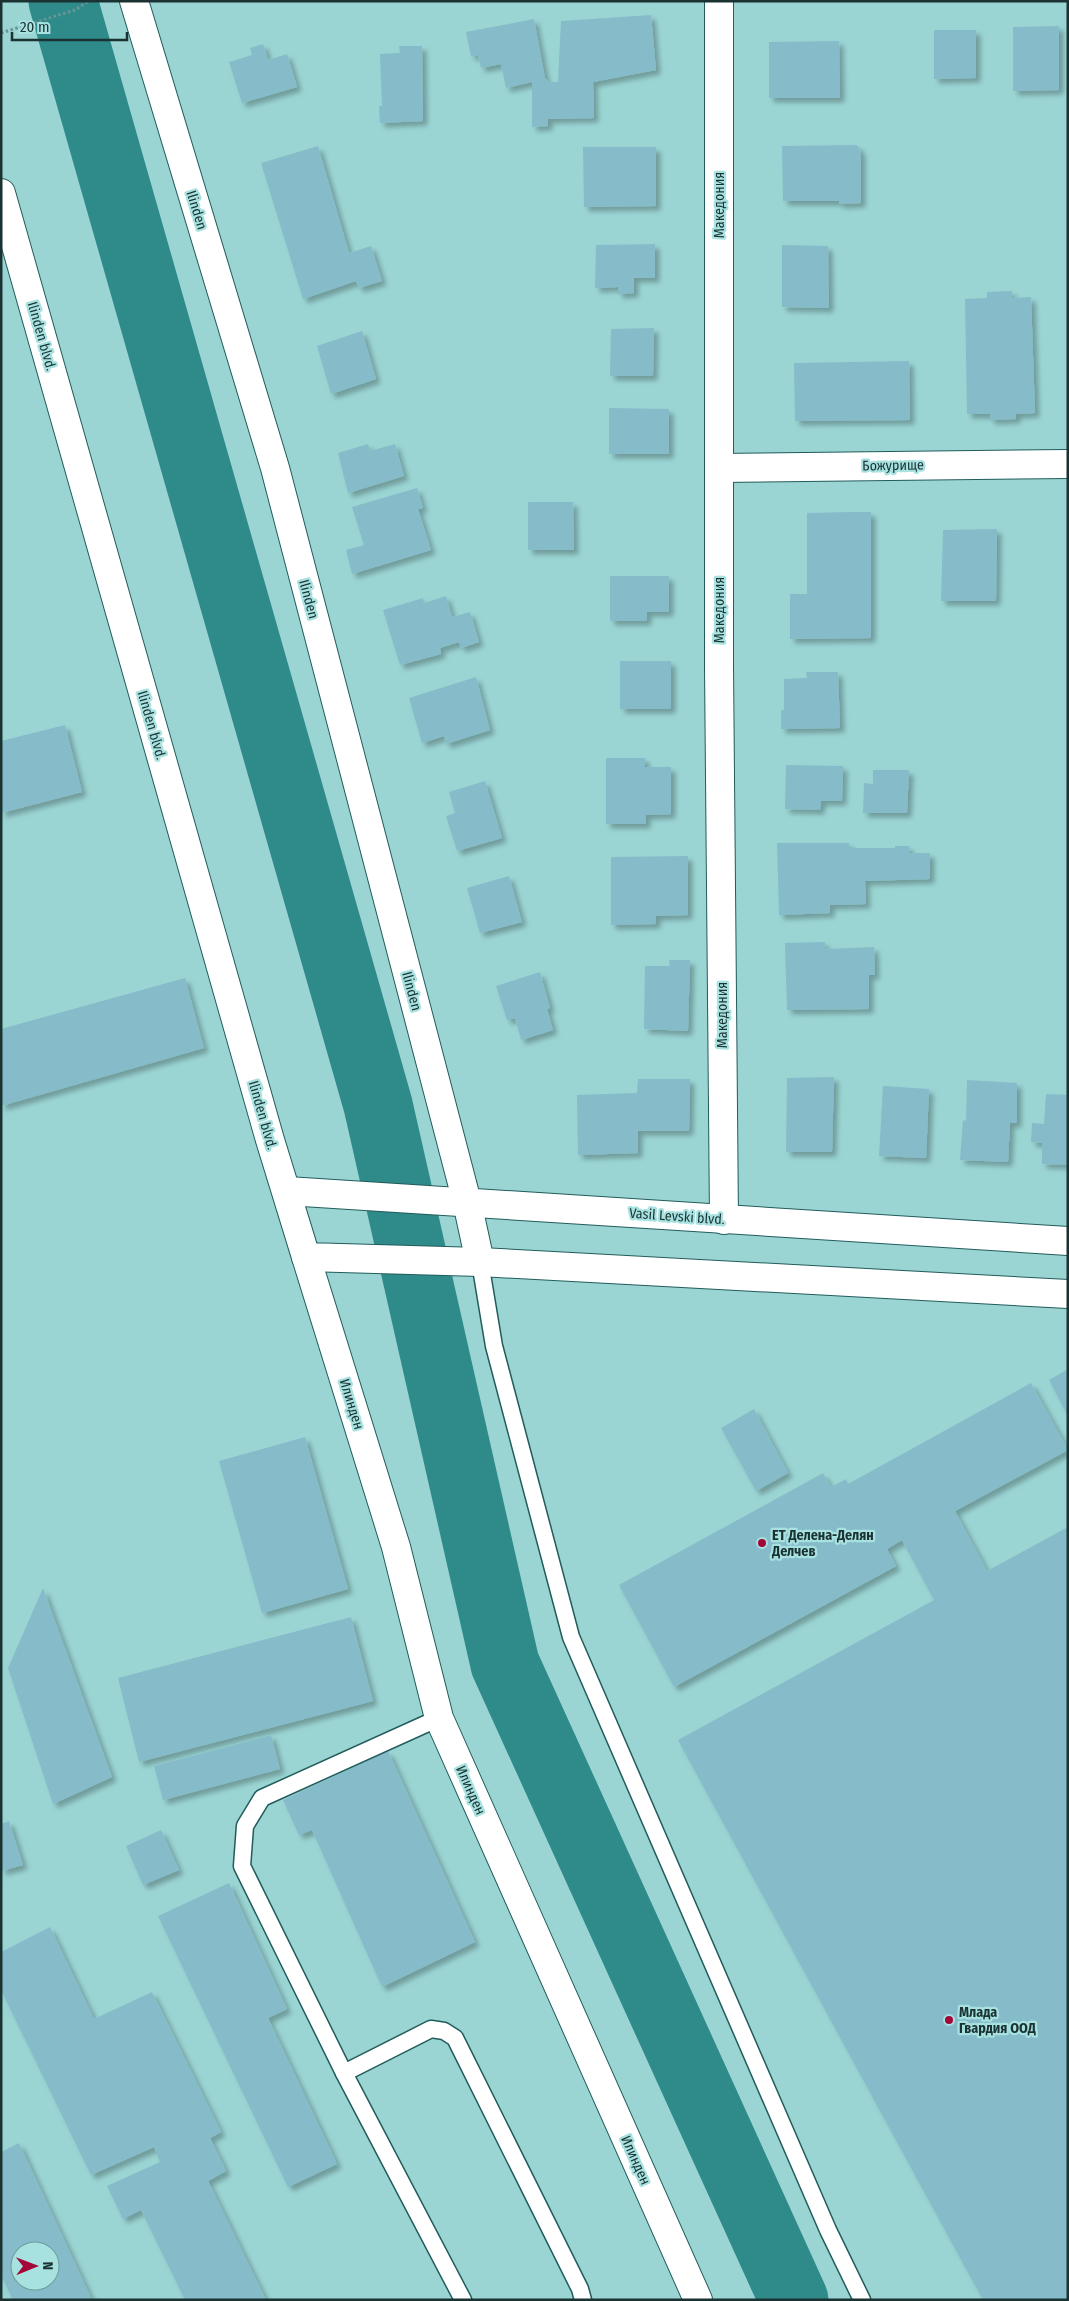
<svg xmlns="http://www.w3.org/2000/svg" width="1069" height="2301" font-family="'Fira Sans Condensed',sans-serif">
<defs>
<filter id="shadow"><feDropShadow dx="4.5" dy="4.5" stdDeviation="2.5" flood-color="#0004"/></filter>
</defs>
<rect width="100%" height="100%" fill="#9ad5d4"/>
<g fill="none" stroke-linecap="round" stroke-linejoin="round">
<!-- river -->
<path stroke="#2f8b8a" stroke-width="69" d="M63 1 378 1105 505 1664 794 2300"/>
</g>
<!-- building -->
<g fill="#86bcc9" fill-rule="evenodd" filter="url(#shadow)">
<path d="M651 15 656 70 593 82 594 118 548 119V126L532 127V82L506 88 501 64 481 68 478 55 471 56 466 32 534 19 545 78 549 82H558L561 21Z"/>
<path d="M1059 26V90L1013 91V27Z"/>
<path d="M934 30H976V78L934 79Z"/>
<path d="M839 41 840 98H769V42Z"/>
<path d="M263 44 268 60 287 54 297 87 242 103 229 62 252 55 250 48Z"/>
<path d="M399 46H422L423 121 380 123 379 106H382L380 54 400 53Z"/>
<path d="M857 145 861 152V203L839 204V201H783L782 146Z"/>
<path d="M318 146 349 253 371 246 382 281 359 288 356 281 303 299 261 163Z"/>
<path d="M583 147H656V206L584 207Z"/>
<path d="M655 244V278H634V293L618 294V287L595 288 596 245Z"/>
<path d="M782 245 828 246 829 308 782 307Z"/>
<path d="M1012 291V298L1031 297 1035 413 1016 414V419L990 420V414H967L965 299 987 298V292Z"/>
<path d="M654 328 653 376H610L611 329Z"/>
<path d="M362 331 376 379 331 394 317 346Z"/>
<path d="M909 361 910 420 795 421 794 363Z"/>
<path d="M609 408 669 409V454H609Z"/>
<path d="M368 444 370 451 395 444 404 476 348 493 338 453Z"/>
<path d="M417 488 423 508 418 509 431 550 352 574 346 550 364 545 352 507Z"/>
<path d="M528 502H573L574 550H528Z"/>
<path d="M851 512H871V638L790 639V594H807V513Z"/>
<path d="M997 529 996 601H941L943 530Z"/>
<path d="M610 576H669V612H647V621H610Z"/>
<path d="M446 596 452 617 470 612 479 642 461 648 459 642 440 648 441 654 400 665 383 610 423 598 424 603Z"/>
<rect x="620" y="661" width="51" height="48"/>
<path d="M806 672H838L840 728 781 729V710H784V679L807 678Z"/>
<path d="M476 677 490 730 446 744 444 736 422 743 409 698Z"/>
<path d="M65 725 82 792 1 813V741Z"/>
<path d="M606 758H645V767H671V814L646 815V824H606Z"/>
<path d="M786 765 843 766 842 801H821L820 810 785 809Z"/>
<path d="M873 770H909L907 813H863L864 783 873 784Z"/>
<path d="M485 781 502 838 457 851 446 816 455 813 449 792Z"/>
<path d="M777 843H849V848H895V846H909V853H930V879L865 881 866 904 830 905V913L779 915Z"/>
<path d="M688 856V915L656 916V924L611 925V857Z"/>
<path d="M509 876 522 922 480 933 467 888Z"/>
<path d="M825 942V949L874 947 875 975H869V1009L787 1010 785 943Z"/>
<path d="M669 960H690L688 1031 644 1029 645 966H670Z"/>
<path d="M540 972 550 1008 547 1009 553 1030 521 1040 515 1018 507 1020 496 986Z"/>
<path d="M185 978 204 1048 1 1106V1029Z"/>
<path d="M834 1077 832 1152H786L787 1078Z"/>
<path d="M638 1079H690L689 1131H638V1153L578 1155 577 1095 637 1093Z"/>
<path d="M967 1080 1017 1083V1123H1010L1008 1162 960 1160 963 1120 966 1121Z"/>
<path d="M883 1086 929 1089 926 1158 879 1156Z"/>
<path d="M1046 1094 1068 1095V1165L1042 1164V1143L1031 1142 1032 1123 1044 1124Z"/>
<path d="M1068 1369V1416L1049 1380Z"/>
<path d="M1031 1383 1068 1450 955 1511 987 1571 1068 1527V2300H983L678 1740 934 1600 902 1540 887 1549 896 1566 674 1687 619 1585 823 1473 831 1487 846 1479 848 1484Z"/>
<path d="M754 1409 788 1473 756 1491 721 1428Z"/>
<path d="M305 1437 348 1589 262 1613 219 1461Z"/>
<path d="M43 1588 112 1777 53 1804 8 1668Z"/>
<path d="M351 1617 373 1701 139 1762 118 1678Z"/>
<path d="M271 1735 280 1769 163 1800 154 1766Z"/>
<path d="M388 1751 475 1942 382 1987 312 1830 299 1835 283 1800Z"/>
<path d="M9 1821 23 1865 1 1871V1824Z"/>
<path d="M161 1830 179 1870 143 1885 126 1846Z"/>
<path d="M229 1883 287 2009 268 2018 337 2164 288 2187 158 1916Z"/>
<path d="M50 1927 94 2019 152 1992 221 2132 210 2138 226 2171 208 2181 266 2300H185L141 2210 123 2219 107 2186 160 2162 154 2147 91 2175 1 1990V1952Z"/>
<path d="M19 2143 92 2300H13L1 2275V2152ZM20 2251H50V2281H20Z"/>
</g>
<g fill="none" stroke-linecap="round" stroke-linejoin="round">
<defs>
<g id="lane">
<path d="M480 1262 494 1346 571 1637 828 2230 862 2300"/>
<path d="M439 1718 262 1798 245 1826 242 1866 344 2073 431 2029 444 2031 455 2038 580 2289 583 2300"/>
<path d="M344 2073 463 2300"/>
</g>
<g id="street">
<path d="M719 1V666L724 1220"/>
<path d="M719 468 1068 464"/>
<path d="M306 1257 396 1547 439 1718 698 2300"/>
</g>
<g id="secondary">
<path d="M134 1 275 468 467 1202 480 1262"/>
<path d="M1 193 270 1140 306 1257 480 1262 1068 1294"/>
<path d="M287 1191 1068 1241"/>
</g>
</defs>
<!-- lane casing -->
<use href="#lane" stroke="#225c5c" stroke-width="19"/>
<!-- street casing -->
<use href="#street" stroke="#225c5c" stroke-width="30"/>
<!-- secondary casing -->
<use href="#secondary" stroke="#225c5c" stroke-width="30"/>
<!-- path -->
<path stroke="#689595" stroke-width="3" stroke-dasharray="2.5 2.5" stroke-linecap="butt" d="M1 33 75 10 89 1"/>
<!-- lane -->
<use href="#lane" stroke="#fff" stroke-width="16"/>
<!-- street -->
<use href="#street" stroke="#fff" stroke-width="28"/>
<!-- secondary -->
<use href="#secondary" stroke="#fff" stroke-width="28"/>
</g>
<!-- markers -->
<g fill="#a30637" stroke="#a7e2e1" stroke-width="2">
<circle cx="762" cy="1543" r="5"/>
<circle cx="949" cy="2020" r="5"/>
</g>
<g text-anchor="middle" stroke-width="4.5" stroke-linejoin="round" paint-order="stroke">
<!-- street labels -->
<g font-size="14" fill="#1a3232" stroke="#a7e2e1">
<text transform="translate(719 205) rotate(-90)" y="5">Македония</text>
<text transform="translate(197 210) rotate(73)" y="5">Ilinden</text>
<text transform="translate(42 336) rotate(74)" y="5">Ilinden blvd.</text>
<text transform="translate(893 465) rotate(-1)" y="5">Божурище</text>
<text transform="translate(309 599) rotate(75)" y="5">Ilinden</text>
<text transform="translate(719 610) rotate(-90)" y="5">Македония</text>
<text transform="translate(152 725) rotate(74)" y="5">Ilinden blvd.</text>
<text transform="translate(412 991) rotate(75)" y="5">Ilinden</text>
<text transform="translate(722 1015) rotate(-90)" y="5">Македония</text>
<text transform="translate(263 1115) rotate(74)" y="5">Ilinden blvd.</text>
<text transform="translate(677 1216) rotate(4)" y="5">Vasil Levski blvd.</text>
<text transform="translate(352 1404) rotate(73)" y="5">Илинден</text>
<text transform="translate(471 1790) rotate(66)" y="5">Илинден</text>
<text transform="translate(636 2160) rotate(66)" y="5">Илинден</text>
</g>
<!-- poi labels -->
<g font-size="14" font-weight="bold" fill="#1a3232" stroke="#a7e2e1" text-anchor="start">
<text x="772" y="1540">ЕТ Делена-Делян<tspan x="772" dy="16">Делчев</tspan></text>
<text x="959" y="2017">Млада<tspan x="959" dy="16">Гвардия ООД</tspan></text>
</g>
</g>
<!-- border -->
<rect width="1069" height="2301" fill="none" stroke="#1a3232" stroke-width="5"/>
<!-- north arrow -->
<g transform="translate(35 2266) rotate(89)"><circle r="24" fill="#a7e2e1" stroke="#6f9c9b"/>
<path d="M0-4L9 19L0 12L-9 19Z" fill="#a30637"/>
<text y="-8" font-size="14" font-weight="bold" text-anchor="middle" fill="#1a3232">N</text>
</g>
<!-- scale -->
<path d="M12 32v8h115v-8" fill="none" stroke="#1a3232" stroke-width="2.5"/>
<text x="20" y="32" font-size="15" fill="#1a3232" stroke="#a7e2e1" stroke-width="4" paint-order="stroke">20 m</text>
</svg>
